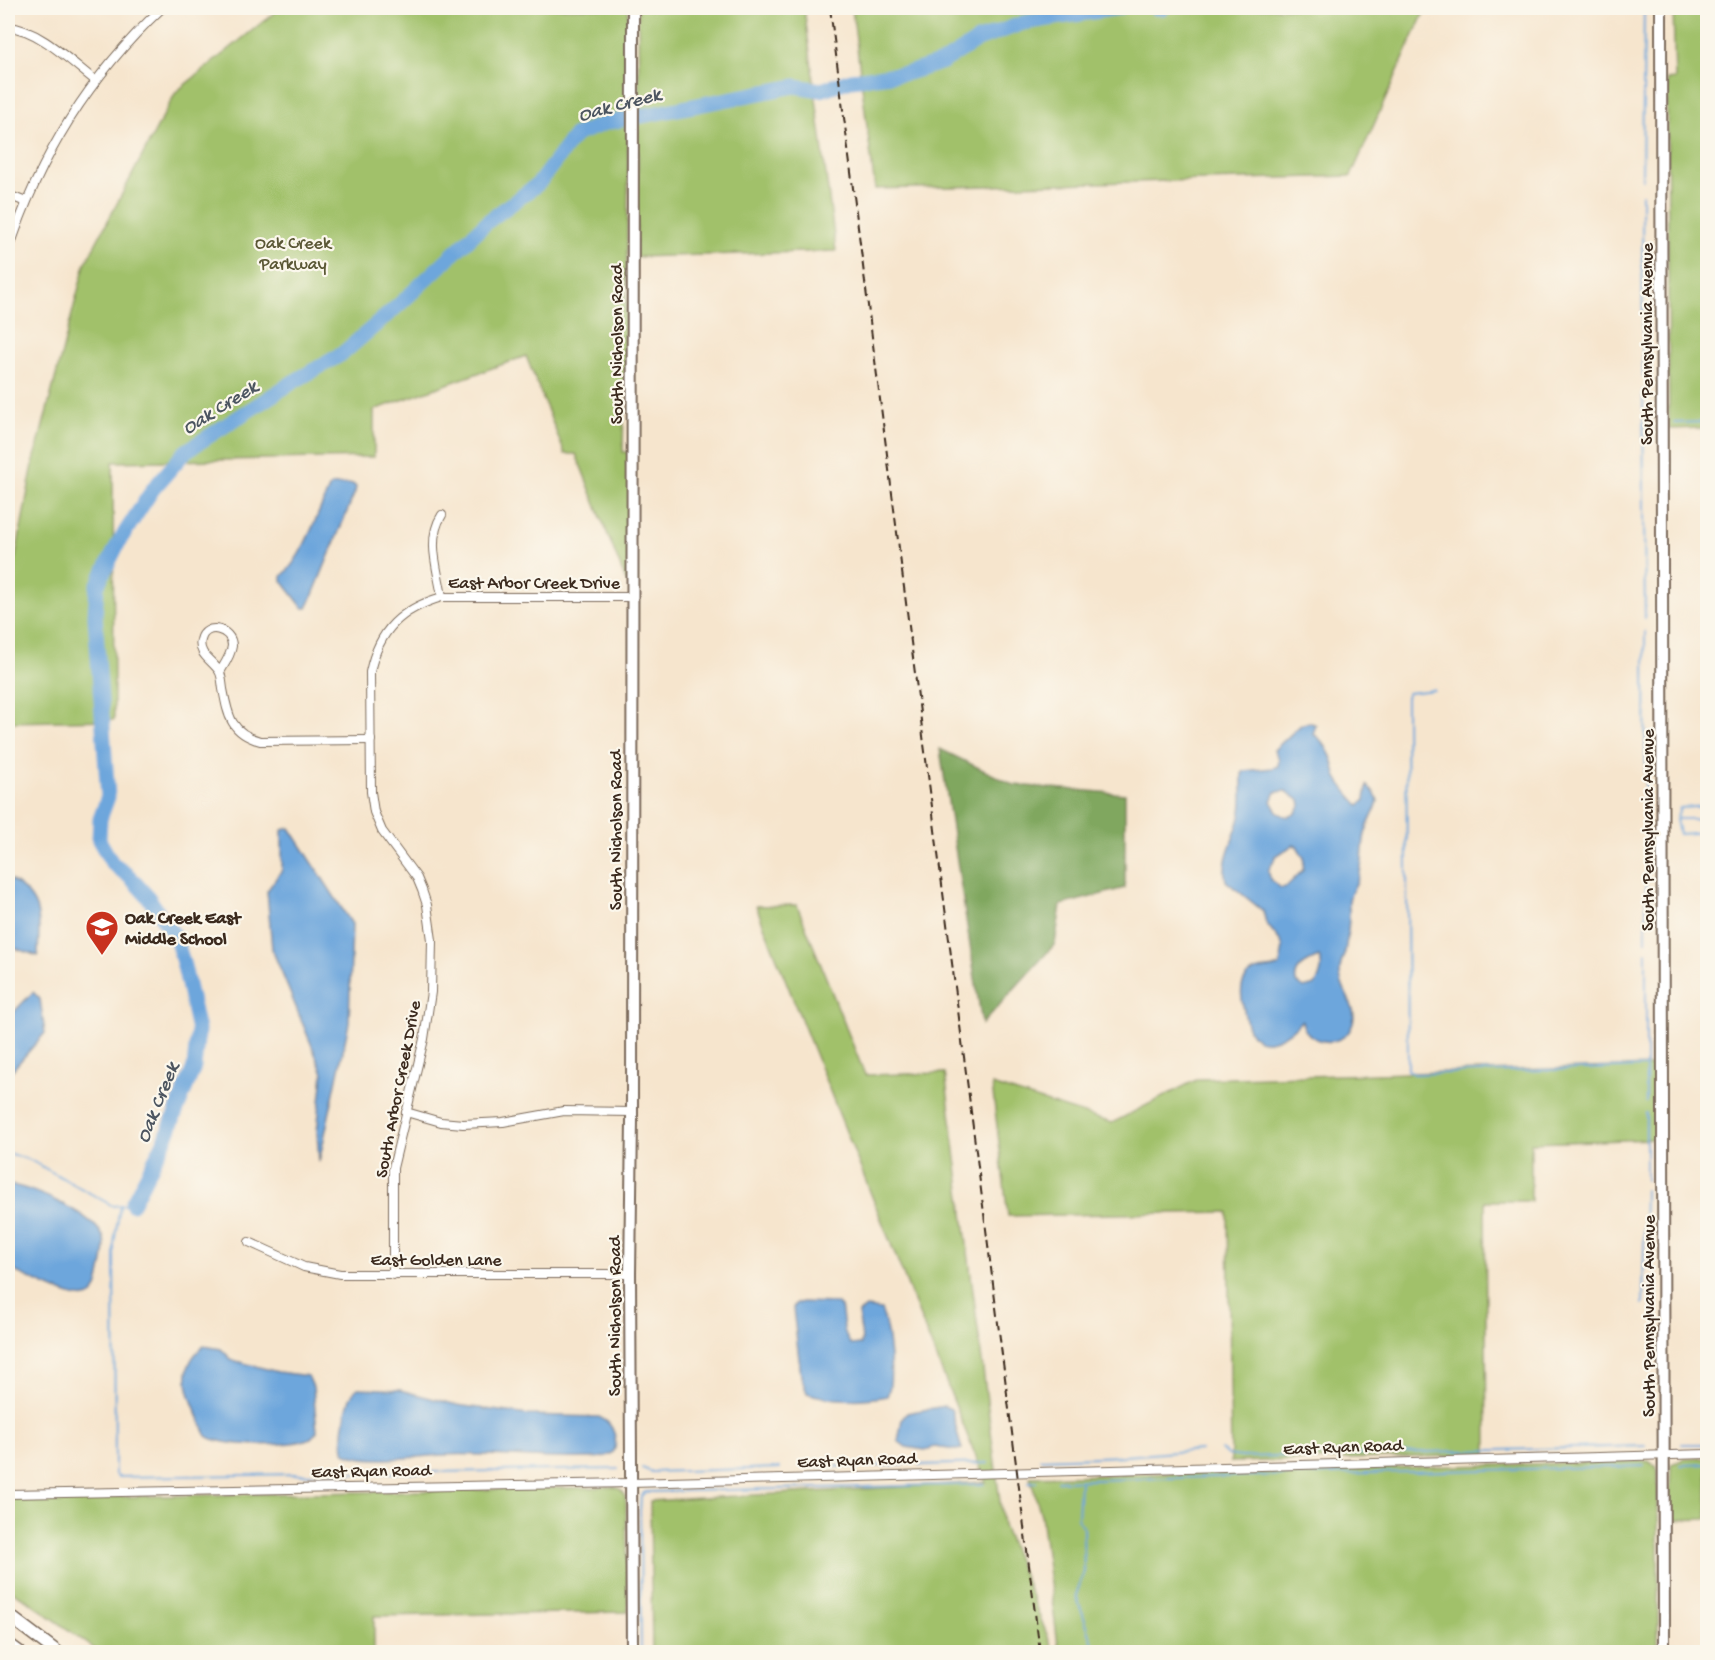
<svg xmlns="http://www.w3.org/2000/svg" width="1715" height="1660" font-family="'Gochi Hand',sans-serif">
<rect width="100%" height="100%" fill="#fbf7ec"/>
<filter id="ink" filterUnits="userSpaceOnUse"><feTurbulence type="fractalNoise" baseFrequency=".0167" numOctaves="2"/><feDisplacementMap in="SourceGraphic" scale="12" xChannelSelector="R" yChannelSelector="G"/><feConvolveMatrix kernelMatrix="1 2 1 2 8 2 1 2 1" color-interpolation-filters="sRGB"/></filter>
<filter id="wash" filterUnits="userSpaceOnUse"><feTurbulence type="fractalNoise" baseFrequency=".008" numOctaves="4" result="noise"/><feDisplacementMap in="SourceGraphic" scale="24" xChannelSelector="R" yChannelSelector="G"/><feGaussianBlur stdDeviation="1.35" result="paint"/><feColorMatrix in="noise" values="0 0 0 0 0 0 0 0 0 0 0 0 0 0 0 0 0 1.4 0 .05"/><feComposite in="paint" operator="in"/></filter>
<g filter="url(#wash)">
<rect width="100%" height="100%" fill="#f6e5cd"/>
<!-- green -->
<g fill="#a1c16a" stroke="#6e7644" stroke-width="1.5">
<path d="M280 8H628V189L623 452H632V581H626L576 454H565L526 356 374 410V457L113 462 114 720 8 722V598L33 464 85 264 176 92Z"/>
<path d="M638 8H804L836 251 636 257 639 101Z"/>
<path d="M852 8H1426L1351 176 875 189Z"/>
<path d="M1673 8H1707V428L1669 429 1667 80 1675 79Z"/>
<path d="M797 905 865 1075 945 1073 1003 1525 1054 1652H652L650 1501 986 1482 756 906Z"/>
<path d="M1655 1066 1656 1139 1531 1143V1201H1485L1487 1455 1231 1462 1228 1212 1008 1216 992 1085 1112 1123 1198 1079Z"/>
<path d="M1707 1458V1519L1669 1520 1671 1464 1685 1459Z"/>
<path d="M1648 1461 1656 1466 1658 1472V1652H1059L1041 1515 1030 1477Z"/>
<path d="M614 1487C623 1489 625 1494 626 1502L628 1612 374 1616V1652H99L27 1600 8 1589V1499Z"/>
</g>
<!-- forest -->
<path fill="#80a75e" stroke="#5e683e" stroke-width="1.5" d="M940 749 1014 785 1125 794V888L1061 905 1055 944 982 1024Z"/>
<!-- water -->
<g fill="#6da6dc" stroke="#54687d" stroke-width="1.5" fill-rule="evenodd">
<path d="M353 484 356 487 355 492 310 602 307 608H303L282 581V576C302 559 318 513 329 488L332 485Z"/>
<path d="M1309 722 1316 725 1313 734C1323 739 1331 754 1334 765 1335 770 1335 775 1338 779 1341 785 1354 800 1359 805L1365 800 1367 786 1374 792 1378 801C1375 814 1365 826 1364 840 1362 852 1363 864 1359 876 1357 884 1350 892 1349 901 1348 906 1350 911 1349 915 1349 927 1347 940 1345 952 1343 959 1339 966 1340 974 1340 992 1360 1007 1352 1026 1342 1051 1303 1043 1302 1020 1292 1032 1268 1050 1253 1036 1247 1029 1245 1018 1244 1010 1241 999 1239 987 1246 978 1256 965 1270 972 1280 965L1283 947 1281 942 1266 923 1263 911 1226 881C1221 858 1235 839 1240 817 1244 800 1241 790 1242 774L1244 771 1273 768 1278 766 1279 759 1274 750 1301 725ZM1286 791 1300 801 1301 805C1292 824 1278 817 1271 801L1275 792ZM1293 845 1297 846 1304 858 1303 870 1286 887 1281 888 1271 880 1268 871 1276 856ZM1319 957C1324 965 1320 978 1315 985L1304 988 1296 982C1293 969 1308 961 1319 957Z"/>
<path d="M290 828 352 924 349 1023 319 1162 317 1132 323 1073 272 949 267 891 282 870V830Z"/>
<path d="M9 879C45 900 39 920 38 956L8 946Z"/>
<path d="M33 992 40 999 45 1033 8 1075V1018Z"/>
<path d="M8 1185C31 1186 97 1216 104 1239 107 1250 102 1265 100 1276 98 1284 97 1295 86 1297 73 1301 24 1275 10 1269L8 1266Z"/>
<path d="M802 1302 836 1303 841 1307C844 1321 842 1333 851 1345L861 1344C864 1336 858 1323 859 1313L866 1308 881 1310C888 1326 895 1381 887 1396 862 1401 831 1401 807 1393L801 1376 793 1308 796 1304Z"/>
<path d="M204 1346 221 1349 231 1359 236 1361 278 1372 308 1376 313 1387 317 1431C316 1433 312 1437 311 1438 295 1447 218 1448 206 1435 195 1404 170 1372 204 1346Z"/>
<path d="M358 1388 400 1390 457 1405 528 1415 599 1417C607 1421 611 1424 614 1433 616 1439 617 1451 611 1454 604 1459 591 1458 583 1458 536 1460 488 1452 440 1455 416 1457 366 1464 345 1453 340 1439 345 1397 358 1388Z"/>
<path d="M944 1406 951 1409C956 1422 957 1436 962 1449L956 1450 935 1447 925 1450 906 1447 898 1441 902 1419 907 1413Z"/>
</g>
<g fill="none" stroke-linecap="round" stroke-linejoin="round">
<!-- stream -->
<g stroke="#6da6dc" stroke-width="2">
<path d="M1642 179 1644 8"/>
<path d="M1642 194 1643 376"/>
<path d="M1643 390 1645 618"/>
<path d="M1674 423 1708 422"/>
<path d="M1645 631 1646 864"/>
<path d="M1434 690 1408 693 1406 697 1408 1070 1414 1074 1646 1067"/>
<path d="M1708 806 1680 808 1676 819 1679 834 1708 832"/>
<path d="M1677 819H1708"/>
<path d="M1646 876V941"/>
<path d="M1646 1102V952"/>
<path d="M8 1153 30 1160 113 1206 132 1204"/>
<path d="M1646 1180V1113"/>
<path d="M120 1206 114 1243 115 1474 118 1477 618 1469"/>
<path d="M1643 1304 1645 1190"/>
<path d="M1682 1444H1708"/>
<path d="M1221 1450 1228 1455 1242 1457 1645 1446"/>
<path d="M1040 1459 1125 1456 1200 1450"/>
<path d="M919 1465 988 1463"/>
<path d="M1681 1465 1708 1464"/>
<path d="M808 1467 903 1465"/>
<path d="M642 1468 652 1472 780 1468"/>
<path d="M1057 1481 1644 1466"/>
<path d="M1029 1482H1036"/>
<path d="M1080 1482 1078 1519 1083 1528 1084 1572 1076 1595 1096 1652"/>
<path d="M641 1652 640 1511 641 1496 645 1492 984 1484"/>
</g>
<!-- river -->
<g stroke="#6da6dc" stroke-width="15">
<path d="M1156 8H1163"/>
<path d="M132 1204 165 1140 194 1067 198 1030 184 966 176 938 148 897 130 877 112 863 99 840 100 819 108 797 95 616 97 586 120 540 153 489 186 451 293 382 342 354 401 303 487 222 538 184 575 135 606 123 795 86 821 90 851 80 908 73 943 62 978 40 1023 23 1118 8"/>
</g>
</g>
</g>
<g filter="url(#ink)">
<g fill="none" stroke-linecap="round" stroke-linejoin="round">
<defs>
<g id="street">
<path d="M8 27C39 29 71 62 96 81"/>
<path d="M8 195 26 202"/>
<path d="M8 253C38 159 90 75 162 8"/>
<path d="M442 515C426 539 438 570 442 597"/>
<path d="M220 672C224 665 231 655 232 646 232 628 205 622 201 640 197 654 213 661 219 671 222 675 222 683 223 689 228 716 231 733 260 741L371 740"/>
<path d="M406 1112 441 1122 463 1124 503 1122 564 1111 632 1112"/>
<path d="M249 1242 304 1267 340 1274H630"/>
<path d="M393 1275V1168L424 1039 431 992 432 940 427 905 422 890 417 878 382 831 374 812 371 792 370 672C379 630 401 609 442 597H631"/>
<path d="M8 1494 631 1483 1708 1454"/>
</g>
<g id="secondary">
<path d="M1661 8 1664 1652"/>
<path d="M632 1652 630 1274 632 1120 633 8"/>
</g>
<g id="primary">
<path d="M8 1615 57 1652"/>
<path d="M8 1644 19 1652"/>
</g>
</defs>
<!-- street casing -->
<use href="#street" stroke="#7c6b5b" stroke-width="10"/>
<!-- secondary casing -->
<use href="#secondary" stroke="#7c6b5b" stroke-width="14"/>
<!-- primary casing -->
<use href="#primary" stroke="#7c6b5b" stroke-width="15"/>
<!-- street -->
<use href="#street" stroke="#fff" stroke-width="8"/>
<!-- secondary -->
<use href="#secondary" stroke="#fff" stroke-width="10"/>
<!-- primary -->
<use href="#primary" stroke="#fff" stroke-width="12"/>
<!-- rail -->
<path stroke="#3b2a1e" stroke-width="2" stroke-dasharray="9 4.5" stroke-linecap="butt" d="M830 8 1040 1652"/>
</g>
</g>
<!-- icons -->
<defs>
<symbol id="school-pin" viewBox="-11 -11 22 30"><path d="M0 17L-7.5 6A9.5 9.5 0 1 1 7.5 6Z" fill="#c8321e" stroke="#fbf7ec"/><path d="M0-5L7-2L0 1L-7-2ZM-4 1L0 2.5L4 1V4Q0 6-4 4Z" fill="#fff"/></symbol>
</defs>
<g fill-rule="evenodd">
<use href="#school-pin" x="83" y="908" width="38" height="52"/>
</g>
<g text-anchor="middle" stroke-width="4.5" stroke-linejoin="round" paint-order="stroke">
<!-- park labels -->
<g font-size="18" fill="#5a5735" stroke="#fbf7ec">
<text x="293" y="248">Oak Creek<tspan x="293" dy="21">Parkway</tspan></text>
</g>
<!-- street labels -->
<g font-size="18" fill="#3b2a1e" stroke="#fbf7ec">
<text transform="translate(616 344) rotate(-90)" y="6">South Nicholson Road</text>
<text transform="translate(1646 344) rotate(-90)" y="6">South Pennsylvania Avenue</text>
<text x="534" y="588">East Arbor Creek Drive</text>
<text transform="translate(615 830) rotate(-90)" y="6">South Nicholson Road</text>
<text transform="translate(1647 830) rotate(-90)" y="6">South Pennsylvania Avenue</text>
<text transform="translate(397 1089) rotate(-79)" y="6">South Arbor Creek Drive</text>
<text x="436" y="1265">East Golden Lane</text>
<text transform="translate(614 1316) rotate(-90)" y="6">South Nicholson Road</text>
<text transform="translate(1648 1316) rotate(-90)" y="6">South Pennsylvania Avenue</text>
<text transform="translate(1343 1446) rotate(-2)" y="6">East Ryan Road</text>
<text transform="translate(857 1459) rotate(-2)" y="6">East Ryan Road</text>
<text transform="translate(371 1470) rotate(-1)" y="6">East Ryan Road</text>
</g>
<!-- poi labels -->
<g font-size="18" font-weight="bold" fill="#3b2a1e" stroke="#fbf7ec" text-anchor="start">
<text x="125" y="923">Oak Creek East<tspan x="125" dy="21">Middle School</tspan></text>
</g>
<!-- water labels -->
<g font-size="20" font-style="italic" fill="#4c5560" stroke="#fbf7ec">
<text transform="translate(619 103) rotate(-15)" y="7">Oak Creek</text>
<text transform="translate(219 406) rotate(-32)" y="7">Oak Creek</text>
<text transform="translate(156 1102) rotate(-68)" y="7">Oak Creek</text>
</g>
</g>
<!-- margin -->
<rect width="1715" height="1660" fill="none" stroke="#fbf7ec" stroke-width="30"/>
</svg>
